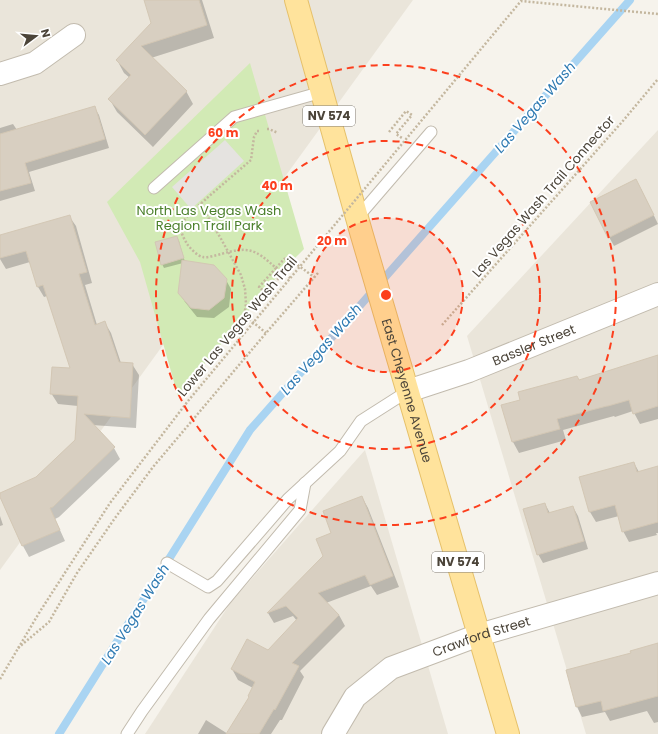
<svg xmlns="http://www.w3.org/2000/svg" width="658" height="734" font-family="Poppins,sans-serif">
<rect width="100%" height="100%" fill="#f6f3ec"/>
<!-- residential -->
<g fill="#eae5da">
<path d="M0 0H413L0 570Z"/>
<path d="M658 130V734H586L467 336Z"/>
<path d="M365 450 448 734H145L231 602Z"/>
</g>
<!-- green -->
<path fill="#d2eab5" d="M250 63 304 249 281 272 178 396 140 262 107 202Z"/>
<!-- parking -->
<path fill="#e5e3e0" d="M225 140 244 161 191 209 172 187Z"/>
<!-- shadow -->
<g fill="#0003">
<path d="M145 0H202L214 38 151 58 186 91 193 104 153 147 117 112 110 100 130 78 124 73 117 60 152 24Z"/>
<path d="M94 107 99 115 109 148 29 172 35 191 0 201V128L13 124 17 130Z"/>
<path d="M641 189 658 224 614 246 609 237Z"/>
<path d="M69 216 76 226 92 283 85 285 97 325 105 323 111 333 121 363 132 364 139 375 136 428 92 425 114 448 120 459 59 517 55 519 65 541 29 557 23 546 0 494 37 478 76 440 78 406 58 404 51 393 71 369 47 296 44 297 38 287 30 262 6 269 0 259V236Z"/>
<path d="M177 237 179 241 185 262 226 280 231 289 229 307 214 318 197 317 185 302 179 293 183 263 164 268 162 264Z"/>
<path d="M658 357V419L640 424 633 411 615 417 614 416 563 430 566 440 519 453 513 442 503 406 521 401 579 381Z"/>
<path d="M634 463 639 472 658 467V533H656L657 535 629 542 623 531 619 516 596 522 590 512Z"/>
<path d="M362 497 368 508 399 587 377 595 371 586 326 603 339 615 345 626 300 671 304 677 282 720H280L271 734H198L206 720 228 734 250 698 253 688 238 680 232 669 268 651 297 621 293 616 274 623 268 613 324 557 333 533Z"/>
<path d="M545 504 550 513 573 507 578 516 588 549 543 563 538 554Z"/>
<path d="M0 516 3 525 0 526Z"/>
<path d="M658 650V722L654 723 647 711 610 721 605 712 582 717 577 707 567 671Z"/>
</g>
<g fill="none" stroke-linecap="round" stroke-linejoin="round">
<!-- stream -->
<path stroke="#a9d4f2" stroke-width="8" d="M59 734 250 430 630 0"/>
</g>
<!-- building -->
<g fill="#d8cfc1" stroke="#d3c7b4">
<path d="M144 0H199L207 25 141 46 187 91 145 135 108 99 131 75 116 60 151 23Z"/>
<path d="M95 106 105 139 25 163 31 183 0 191V134Z"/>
<path d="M636 179 654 215 608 238 590 202Z"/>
<path d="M70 215 87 272 79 274 95 325 105 321 119 362 133 363 130 418 84 414 115 447 53 507 50 508 60 530 22 546 0 497V493L36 477 75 440 78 396 50 394 52 367 70 368 43 285 37 287 26 251 0 258V235Z"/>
<path d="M177 236 184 258 161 265 155 242Z"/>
<path d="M182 260 214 265 227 279 224 298 209 310 191 308 178 293Z"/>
<path d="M658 355V406L633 414 629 400 608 406H607L557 419 560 429 512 442 501 405 520 400 518 392 577 376 579 380Z"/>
<path d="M634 462 637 472 658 466V522L622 532 615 505 589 512 579 477Z"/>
<path d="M362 496 393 576 370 585 365 575 318 593 339 615 292 663 299 666 275 710 274 709 259 734H226L249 697 248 696 255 682 231 669 247 639 268 650 298 618 286 606 267 613 323 556 316 539 331 533 323 511Z"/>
<path d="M545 503 548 513 573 506 584 541 537 555 523 509Z"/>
<path d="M658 643V696L603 711 601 701 576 707 566 670 631 653 630 651Z"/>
</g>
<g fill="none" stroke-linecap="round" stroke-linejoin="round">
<defs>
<g id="service">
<path d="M154 188 234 117 322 92"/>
<path d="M357 218 431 132"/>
<path d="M167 563 208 587 217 581 288 499 340 451 361 421 408 391"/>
<path d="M127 734 142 711 209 619 300 510 305 483"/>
</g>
<g id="minor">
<path d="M0 74 35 63 74 35"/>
<path id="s1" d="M408 391 469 371 658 294"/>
<path id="s2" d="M333 734 355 697 391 668 479 635 658 583"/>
</g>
<g id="primary">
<path id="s3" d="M296 0 361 232 508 734"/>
</g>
</defs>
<!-- service casing -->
<use href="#service" stroke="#c2bbae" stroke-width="13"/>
<!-- minor casing -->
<use href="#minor" stroke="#c2bbae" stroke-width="24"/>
<!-- primary casing -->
<use href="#primary" stroke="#e6c16a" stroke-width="24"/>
<!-- path -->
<g stroke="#c4b79f" stroke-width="2.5" stroke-dasharray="2 2" stroke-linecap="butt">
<path d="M267 129H269L278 133"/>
<path d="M259 131H257L254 137 251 160C237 172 222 185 207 198 201 204 185 216 182 224 179 231 184 238 187 244 191 249 197 256 203 257 207 258 217 255 221 254 249 246 255 249 276 268L284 259 288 258 314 277"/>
<path d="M389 132 406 111 412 115 396 134 402 138"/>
<path d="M200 204 220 237 241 275 245 289 246 304 245 310 248 318 266 333"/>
<path d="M276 268 259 287 266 293 283 273 290 278"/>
<path d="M442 325 622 122 658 79"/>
<path d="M18 648 49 622 77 573 115 518 153 467 266 333 318 273"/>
<path d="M0 679 39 613 110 503 188 401"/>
</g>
<!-- service -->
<use href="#service" stroke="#fff" stroke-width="11"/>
<!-- minor -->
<use href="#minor" stroke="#fff" stroke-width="22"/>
<!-- primary -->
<use href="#primary" stroke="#ffe39c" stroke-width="22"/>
<!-- path-bridge -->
<path stroke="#c4b79f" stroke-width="2.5" stroke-dasharray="2 2" stroke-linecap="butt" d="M188 401 521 1 658 14"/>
</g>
<!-- distance rings -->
<circle cx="386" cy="295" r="77" fill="#fc3f1d" fill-opacity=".12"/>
<g fill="none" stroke="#fc3f1d" stroke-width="2" stroke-dasharray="7 5">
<circle cx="386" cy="295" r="77"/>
<circle cx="386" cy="295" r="154"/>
<circle cx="386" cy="295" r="230"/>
</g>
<g text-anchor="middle" stroke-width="4" stroke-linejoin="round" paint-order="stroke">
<!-- shield labels -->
<g fill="#fff" stroke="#817c74" stroke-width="1">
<rect x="303" y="106" width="52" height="20" rx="3"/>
<rect x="432" y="552" width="52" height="20" rx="3"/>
</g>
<g font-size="12" font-weight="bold" fill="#4b4439">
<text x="329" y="120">NV 574</text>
<text x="458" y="566">NV 574</text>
</g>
<!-- street labels -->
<g font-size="13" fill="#4b4439" stroke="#fff">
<text transform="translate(543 196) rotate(-49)" y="5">Las Vegas Wash Trail Connector</text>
<text transform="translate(237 326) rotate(-50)" y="5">Lower Las Vegas Wash Trail</text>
<text dy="5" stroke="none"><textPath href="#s1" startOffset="134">Bassler Street</textPath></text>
<text dy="5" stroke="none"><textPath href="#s3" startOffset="406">East Cheyenne Avenue</textPath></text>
<text dy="5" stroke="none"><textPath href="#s2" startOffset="185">Crawford Street</textPath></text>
</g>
<!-- park labels -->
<g font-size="13" fill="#4a7f2a" stroke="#fff">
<text x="209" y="215">North Las Vegas Wash<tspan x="209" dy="15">Region Trail Park</tspan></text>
</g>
<!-- water labels -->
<g font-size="14" font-style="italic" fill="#2e7ab2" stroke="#fff">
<text transform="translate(535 107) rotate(-49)" y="5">Las Vegas Wash</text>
<text transform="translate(321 349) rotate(-49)" y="5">Las Vegas Wash</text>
<text transform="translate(135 614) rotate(-58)" y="5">Las Vegas Wash</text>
</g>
</g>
<circle cx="386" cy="295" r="6" fill="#fc3f1d" stroke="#fff" stroke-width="2"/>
<g font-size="12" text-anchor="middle" font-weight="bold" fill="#fc3f1d" stroke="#fff" stroke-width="4" stroke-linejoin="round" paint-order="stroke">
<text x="223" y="137">60 m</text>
<text x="277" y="190">40 m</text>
<text x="332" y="245">20 m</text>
</g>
<!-- north arrow -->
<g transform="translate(36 36) rotate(74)" stroke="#ffffff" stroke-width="3" paint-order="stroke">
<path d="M0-3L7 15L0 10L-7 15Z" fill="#4b4439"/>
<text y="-6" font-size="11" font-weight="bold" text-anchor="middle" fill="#4b4439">N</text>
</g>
</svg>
